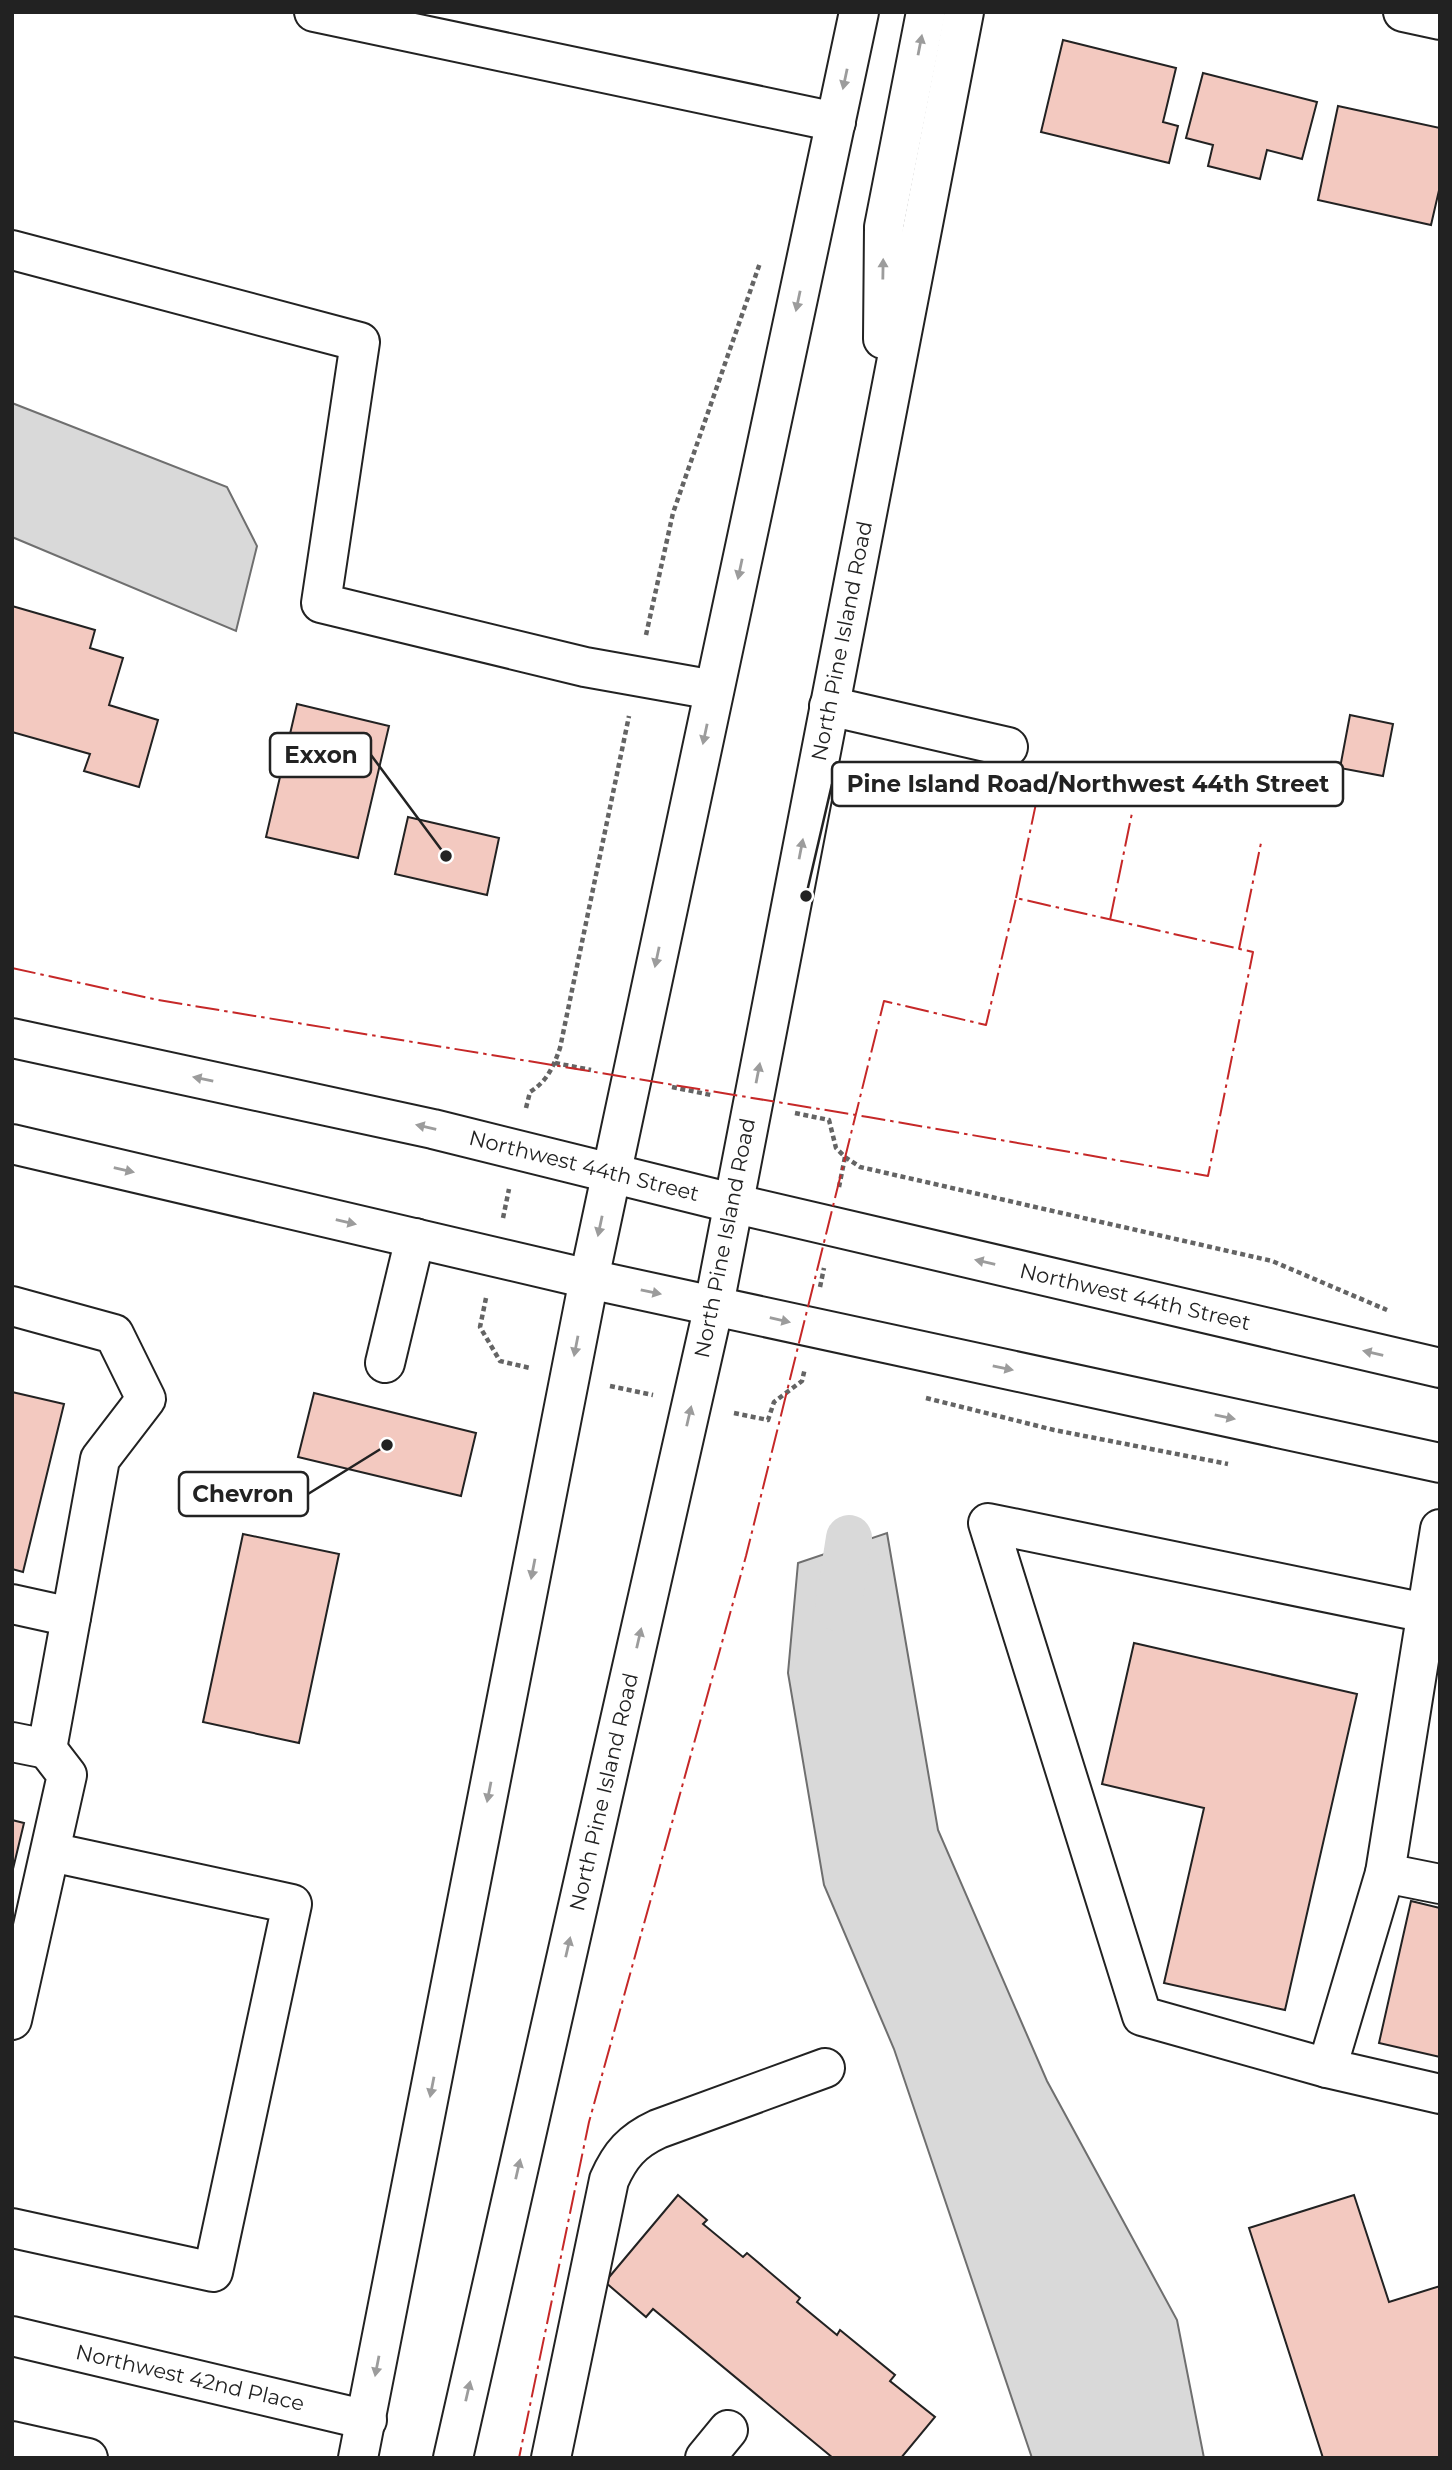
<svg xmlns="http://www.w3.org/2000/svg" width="1452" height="2470" font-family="Montserrat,sans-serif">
<rect width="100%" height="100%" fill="#fff"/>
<!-- water -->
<g fill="#d9d9d9" stroke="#6f6f6f" stroke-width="2">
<path d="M12 403 227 487 257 546 236 631 12 537Z"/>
<path d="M887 1533 938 1830 1047 2081 1177 2320 1204 2458H1032L894 2049 824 1885 788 1673 798 1563Z"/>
</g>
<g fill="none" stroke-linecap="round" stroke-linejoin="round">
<!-- canal -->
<path stroke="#d9d9d9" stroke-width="46" d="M838 1608 849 1538"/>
</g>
<!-- building -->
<g fill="#f3c9c0" stroke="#222" stroke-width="2">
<path d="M1063 40 1176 68 1163 122 1178 126 1169 163 1041 132Z"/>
<path d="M1203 73 1317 102 1302 159 1267 150 1260 179 1208 166 1213 145 1186 138Z"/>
<path d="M1338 106 1440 128V186L1431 225 1318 200Z"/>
<path d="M12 606 95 630 90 648 123 658 109 705 158 720 139 787 84 771 90 754 12 732Z"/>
<path d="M297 704 389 726 358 858 266 837Z"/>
<path d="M1350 715 1393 724 1383 776 1340 768Z"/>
<path d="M408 817 499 838 487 895 395 874Z"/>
<path d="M12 1392 64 1404 23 1572 12 1569Z"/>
<path d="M314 1393 476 1433 461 1496 298 1457Z"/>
<path d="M243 1534 339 1554 299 1743 203 1722Z"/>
<path d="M1134 1643 1357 1694 1285 2010 1164 1983 1204 1808 1102 1784Z"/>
<path d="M12 1820 24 1823 12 1873Z"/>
<path d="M1411 1901 1440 1908V2057L1379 2043Z"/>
<path d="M678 2195 707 2220 703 2224 743 2257 747 2253 800 2298 797 2302 837 2335 840 2330 895 2375 890 2381 935 2417 901 2458H833L653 2309 646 2317 605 2282Z"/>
<path d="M1354 2195 1389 2302 1440 2286V2458H1323L1249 2228Z"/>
</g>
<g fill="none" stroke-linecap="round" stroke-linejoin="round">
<defs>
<g id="minor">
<path d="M314 12 836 122"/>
<path d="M1403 12 1440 20"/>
<path d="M12 250 360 342 321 603 585 667 714 690"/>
<path d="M829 706 1008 747"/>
<path d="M12 1038 433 1129 732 1203 1440 1368"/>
<path d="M12 1144 589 1279 1440 1463"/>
<path d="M12 1306 114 1334 146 1399 100 1459 47 1749 12 1742"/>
<path d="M385 1363 415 1238"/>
<path d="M1440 1529 1385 1873 1440 1884"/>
<path d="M12 1604 71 1617"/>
<path d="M1385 1873 1327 2068 1440 2094"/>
<path d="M12 2020 67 1775 47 1749"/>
<path d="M1327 2068 1142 2016 988 1523 1426 1613"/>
<path d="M12 2228 213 2272 292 1904 51 1852"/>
<path d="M12 2336 367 2420"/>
<path d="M12 2441 88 2458"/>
<path d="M551 2458 609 2180C620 2155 632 2141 658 2129L825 2068"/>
<path d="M705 2458 728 2430"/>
</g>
<g id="major">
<path d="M883 339 884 227 926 12"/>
<path d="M358 2458 589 1279 859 12"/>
<path d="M453 2458 714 1305 964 12"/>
</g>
</defs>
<!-- minor casing -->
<use href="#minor" stroke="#222" stroke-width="42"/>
<!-- major casing -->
<use href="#major" stroke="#222" stroke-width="42"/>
<!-- path -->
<g stroke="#646464" stroke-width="4.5" stroke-dasharray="5 3.5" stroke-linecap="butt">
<path d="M646 635 673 513 760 263"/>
<path d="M555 1063 591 1070"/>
<path d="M672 1087 711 1095"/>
<path d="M526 1108 530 1092C547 1081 553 1068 560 1048L629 716"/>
<path d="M795 1113 829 1120 836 1148 845 1157 839 1187"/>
<path d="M845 1157 860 1167 1272 1261 1387 1310"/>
<path d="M503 1218 509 1189"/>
<path d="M820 1287 824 1268"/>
<path d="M486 1298 480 1327 500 1361 530 1368"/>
<path d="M610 1386 653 1395"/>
<path d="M926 1398 1054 1430 1228 1464"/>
<path d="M734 1413 768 1420 774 1402 802 1381 805 1368"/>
</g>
<!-- minor -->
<use href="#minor" stroke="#fff" stroke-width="38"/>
<!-- major -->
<use href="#major" stroke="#fff" stroke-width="38"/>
<!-- power -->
<g stroke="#c62828" stroke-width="2" stroke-dasharray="24 5 3.5 5" stroke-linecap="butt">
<path d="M1016 898 1038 794"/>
<path d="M1110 920 1132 813"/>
<path d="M1239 949 1261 843"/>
<path d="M12 968 158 1000 868 1117 1208 1176 1253 952 1016 898 986 1025 884 1001 746 1556 589 2122 519 2458"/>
</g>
</g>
<!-- one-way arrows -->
<defs><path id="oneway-solid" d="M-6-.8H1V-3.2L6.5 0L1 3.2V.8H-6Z" transform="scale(1.75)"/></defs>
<g fill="#9c9c9c">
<use href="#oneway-solid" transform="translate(920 45) rotate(-79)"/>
<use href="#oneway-solid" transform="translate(845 79) rotate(102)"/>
<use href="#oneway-solid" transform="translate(883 269) rotate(-89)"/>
<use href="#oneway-solid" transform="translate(798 301) rotate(102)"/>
<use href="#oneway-solid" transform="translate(740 569) rotate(102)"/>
<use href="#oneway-solid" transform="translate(705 734) rotate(102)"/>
<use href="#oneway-solid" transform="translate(801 849) rotate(-79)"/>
<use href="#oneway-solid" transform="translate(657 957) rotate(102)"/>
<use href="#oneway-solid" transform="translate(758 1073) rotate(-79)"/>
<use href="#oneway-solid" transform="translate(203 1079) rotate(-168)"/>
<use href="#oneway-solid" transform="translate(426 1127) rotate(-167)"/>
<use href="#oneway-solid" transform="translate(124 1170) rotate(13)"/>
<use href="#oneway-solid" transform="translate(346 1222) rotate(13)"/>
<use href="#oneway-solid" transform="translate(600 1226) rotate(102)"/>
<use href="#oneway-solid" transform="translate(985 1262) rotate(-167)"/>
<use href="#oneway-solid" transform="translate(651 1292) rotate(12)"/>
<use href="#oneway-solid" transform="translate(780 1320) rotate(13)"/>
<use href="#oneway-solid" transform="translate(576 1346) rotate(101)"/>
<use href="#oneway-solid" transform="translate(1373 1353) rotate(-167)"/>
<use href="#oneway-solid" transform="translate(1003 1368) rotate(12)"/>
<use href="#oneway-solid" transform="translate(689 1416) rotate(-77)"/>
<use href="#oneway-solid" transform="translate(1225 1417) rotate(12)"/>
<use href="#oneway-solid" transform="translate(533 1569) rotate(101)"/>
<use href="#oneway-solid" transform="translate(639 1638) rotate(-77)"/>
<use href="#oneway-solid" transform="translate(489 1792) rotate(101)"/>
<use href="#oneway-solid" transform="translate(568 1947) rotate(-77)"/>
<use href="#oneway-solid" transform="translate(432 2087) rotate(101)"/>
<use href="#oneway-solid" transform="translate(518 2169) rotate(-77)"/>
<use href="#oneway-solid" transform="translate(377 2366) rotate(101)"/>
<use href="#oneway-solid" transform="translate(468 2391) rotate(-77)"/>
</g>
<g text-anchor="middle" stroke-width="5" stroke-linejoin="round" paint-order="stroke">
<!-- street labels -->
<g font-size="21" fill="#222" stroke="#fff">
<text transform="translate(842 641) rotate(-79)" y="7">North Pine Island Road</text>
<text transform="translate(584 1166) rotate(14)" y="7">Northwest 44th Street</text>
<text transform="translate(725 1238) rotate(-79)" y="7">North Pine Island Road</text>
<text transform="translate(1135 1297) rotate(13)" y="7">Northwest 44th Street</text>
<text transform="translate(604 1792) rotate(-77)" y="7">North Pine Island Road</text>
<text transform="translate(190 2378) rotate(13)" y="7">Northwest 42nd Place</text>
</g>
</g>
<!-- callouts -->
<path fill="none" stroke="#222" stroke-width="2.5" d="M446 856L371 755M806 896L832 784M387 1445L308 1494"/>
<g fill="#222" stroke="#fff" stroke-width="2.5">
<circle cx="446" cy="856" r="7"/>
<circle cx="806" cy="896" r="7"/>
<circle cx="387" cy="1445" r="7"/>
</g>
<g fill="#fff" stroke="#222" stroke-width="2.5">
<rect x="270" y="733" width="101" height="44" rx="7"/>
<rect x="832" y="762" width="511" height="44" rx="7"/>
<rect x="179" y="1472" width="129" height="44" rx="7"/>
</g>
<g font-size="23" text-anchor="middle" font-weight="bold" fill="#222">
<text x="321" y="763">Exxon</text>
<text x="1088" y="792">Pine Island Road/Northwest 44th Street</text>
<text x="243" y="1502">Chevron</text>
</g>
<!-- border -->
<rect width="1452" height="2470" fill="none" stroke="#222222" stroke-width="28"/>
</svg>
